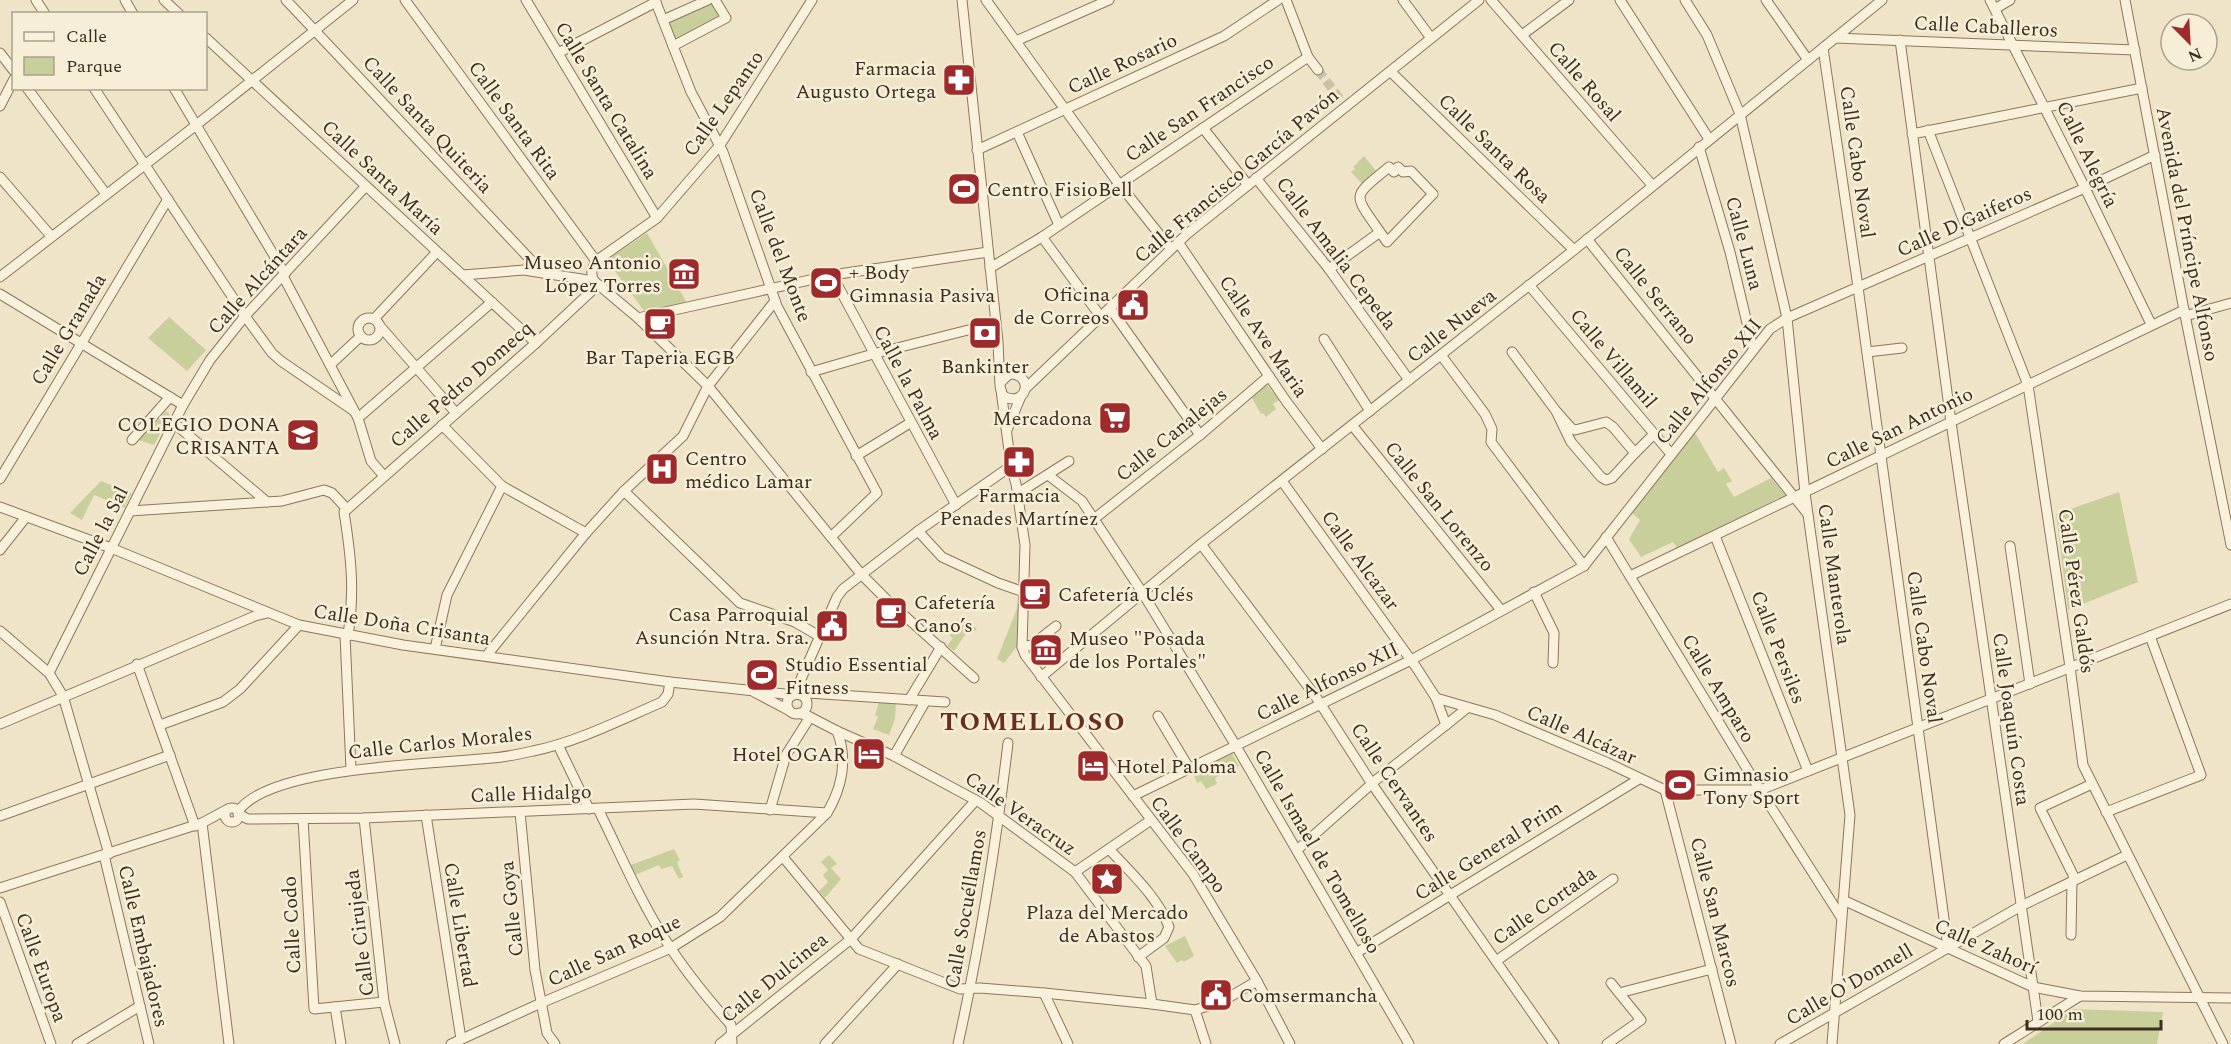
<svg xmlns="http://www.w3.org/2000/svg" width="2231" height="1044" font-family="Spectral,serif">
<rect width="100%" height="100%" fill="#f0e4c8"/>
<!-- green -->
<g fill="#c9cf9b">
<path d="M715 0 726 18 673 46 663 20Z"/>
<path d="M1364 156 1377 172 1363 185 1351 172 1355 169 1353 167Z"/>
<path d="M647 233 687 303 644 311 607 260Z"/>
<path d="M169 317 206 350 187 371 148 338Z"/>
<path d="M1267 385 1279 400 1273 404 1276 409 1266 417 1263 413 1261 414 1252 398Z"/>
<path d="M165 412H168L170 415 154 445 138 440Z"/>
<path d="M1694 431 1718 472 1724 468 1732 481 1726 484 1734 497 1771 478 1785 495 1677 548 1673 542 1641 557 1629 539 1640 520 1630 511Z"/>
<path d="M101 481 132 493 124 508 94 495 82 520 70 513Z"/>
<path d="M2119 492 2138 582 2068 610 2056 514Z"/>
<path d="M1018 606 1017 646 1004 663 997 659Z"/>
<path d="M958 620 977 628 975 631 970 628 954 651 947 646 953 638 948 634 955 624 958 627 959 625 956 622Z"/>
<path d="M879 702 896 703 895 719 889 735 873 729 878 717 875 715Z"/>
<path d="M1232 753 1239 766 1215 778 1217 784 1206 789 1201 781 1197 783 1193 772Z"/>
<path d="M674 849 680 860 677 862 683 877 679 879 672 866 661 869 659 865 633 876 628 866Z"/>
<path d="M829 855 837 864 831 868 841 879 825 898 819 891 828 882 823 875 828 870 821 862Z"/>
<path d="M1185 936 1194 956 1184 962 1182 960 1177 963 1165 946Z"/>
<path d="M2073 1009 2163 1012 2157 1044H2023Z"/>
</g>
<g fill="none" stroke-linecap="round" stroke-linejoin="round">
<!-- minor-tunnel -->
<path stroke="#ccc0a6" stroke-width="9" stroke-dasharray="9 4.5" stroke-linecap="butt" d="M1318 70 1340 99"/>
<defs>
<g id="minor">
<path d="M36 0 45 14"/>
<path d="M125 0 133 14"/>
<path d="M164 0 179 14"/>
<path d="M286 0 543 273"/>
<path d="M405 0 596 261"/>
<path d="M526 0 657 218"/>
<path d="M655 0 691 92 723 152 777 306 877 493 832 536"/>
<path d="M812 0 720 145 657 218 596 261C592 269 590 273 594 281L638 318 708 386 861 574 886 599 974 678"/>
<path d="M962 0 998 342 1000 386 1002 394 1005 397C1028 407 1034 373 1009 374L1001 382"/>
<path d="M986 0 1116 180 1171 249"/>
<path d="M1286 0 1308 57 1318 70"/>
<path d="M1403 0 1431 38"/>
<path d="M1491 0 1652 185"/>
<path d="M1620 0 1709 139"/>
<path d="M1685 0 1707 35 1740 114 1787 318 1805 493 1850 815 1832 1044"/>
<path d="M1766 0 1808 60"/>
<path d="M1990 0 2082 182 2151 324"/>
<path d="M2125 0 2184 310 2231 545"/>
<path d="M1995 9 2010 0"/>
<path d="M663 20 708 0"/>
<path d="M1522 35 1569 0"/>
<path d="M206 38 536 343"/>
<path d="M1835 38 2135 50"/>
<path d="M1900 40 1951 422 2038 1021"/>
<path d="M1016 41 1109 0"/>
<path d="M673 46 726 18 715 0"/>
<path d="M1823 48 1858 287 1948 948"/>
<path d="M0 53 14 71"/>
<path d="M558 53 656 2"/>
<path d="M1391 72 1574 250"/>
<path d="M27 88 106 194"/>
<path d="M94 88 245 316 272 353 281 361 354 411"/>
<path d="M174 88 285 274"/>
<path d="M0 106 14 79"/>
<path d="M1203 128 1248 185"/>
<path d="M1928 130 2028 385 2070 667 2083 765 2223 1044"/>
<path d="M1017 132 1059 225"/>
<path d="M1912 134 2142 88"/>
<path d="M1699 147 1730 252 1753 348"/>
<path d="M977 150 1224 36 1278 0"/>
<path d="M0 177 51 236"/>
<path d="M1256 178 1329 269 1409 380"/>
<path d="M1042 237 1101 317"/>
<path d="M1587 239 1807 513"/>
<path d="M1178 242 1286 401 1322 449"/>
<path d="M990 268 1042 237 1308 57"/>
<path d="M1329 269 1380 232 1387 242 1433 194 1411 171 1403 172 1398 167 1394 172 1389 167C1352 198 1352 192 1380 232"/>
<path d="M463 275 524 270 594 281"/>
<path d="M832 275 956 505"/>
<path d="M283 276 358 418 371 461 384 476"/>
<path d="M0 277 195 126 353 0"/>
<path d="M1529 285 1671 454"/>
<path d="M0 294 183 405"/>
<path d="M1110 308 1200 435"/>
<path d="M2185 316 2231 303"/>
<path d="M638 318 832 275 988 252"/>
<circle cx="369" cy="329" r="11"/>
<path d="M374 319 437 252"/>
<path d="M379 325 456 413"/>
<path d="M1324 339 1370 411"/>
<path d="M1512 352 1556 411 1571 442 1601 477 1606 480 1612 478 1635 453 1613 427 1606 422 1575 430 1571 428 1556 411"/>
<path d="M1867 352 1902 348"/>
<path d="M1441 355 1485 414 1492 429 1491 442 1584 566"/>
<path d="M330 365 361 336"/>
<path d="M811 372 873 354 996 323"/>
<path d="M1025 389 1187 234 1479 0"/>
<path d="M1001 390 1011 466 1016 484 1025 545 1022 647 1025 655 1193 874 1257 981 1290 1044"/>
<path d="M358 418 492 302"/>
<path d="M174 423 267 502"/>
<path d="M442 425 502 486 586 533"/>
<path d="M1352 425 1501 610"/>
<path d="M1007 430 1021 396"/>
<path d="M132 440 170 397"/>
<path d="M1635 453 1654 434"/>
<path d="M856 456 910 423"/>
<path d="M1048 475 1082 501 1142 592 1236 746 1409 1044"/>
<path d="M0 479 168 199"/>
<path d="M1282 481 1416 667 1436 698 1446 725 1376 780 1297 850"/>
<path d="M624 491 740 603 795 622 819 636"/>
<path d="M1017 494 1069 461"/>
<path d="M0 507 111 548 299 625 403 645 670 682 794 695 837 597 843 589 918 531 1011 466"/>
<path d="M130 511 282 501 324 490 332 493 347 509"/>
<path d="M1094 519 1200 435 1269 376"/>
<path d="M918 531 942 557 998 583 1024 592"/>
<path d="M1715 536 1808 771"/>
<path d="M1606 537 1760 790 1841 917"/>
<path d="M1201 544 1316 697 1372 784 1554 1044"/>
<path d="M2010 546 2030 684"/>
<path d="M0 550 26 517"/>
<path d="M1630 576 2184 310"/>
<path d="M1534 592 1554 633 1553 663"/>
<path d="M0 631 49 673 63 696 109 854"/>
<path d="M345 635 351 769"/>
<path d="M348 636C355 591 351 556 344 512L536 343 598 285"/>
<path d="M1022 647 1032 645 1056 626"/>
<path d="M435 649 447 595 502 486"/>
<path d="M487 655 586 533 624 491 683 436 708 386 775 301"/>
<path d="M137 664 195 826"/>
<path d="M49 673 183 405 210 360 245 316 366 186"/>
<path d="M1041 677 1201 544 1574 250 1882 0"/>
<path d="M754 692 790 711"/>
<circle cx="797" cy="704" r="10"/>
<path d="M800 695 808 693 945 702"/>
<path d="M1436 698 1495 715 1608 763 1665 790H1760L2231 604"/>
<path d="M909 700 941 647"/>
<path d="M799 713 810 717 837 731 894 756 981 803 1075 872 1146 966 1152 1004"/>
<path d="M1158 716 1189 768"/>
<path d="M0 724 255 616 267 613"/>
<path d="M160 725 223 702 240 689 299 625"/>
<path d="M1446 725 1467 708"/>
<path d="M558 745 589 809"/>
<path d="M894 756 925 702"/>
<path d="M1665 790 1731 1044"/>
<path d="M1133 796 1411 660 1584 566 1770 329 1787 318 2085 188 2155 155"/>
<circle cx="232" cy="815" r="7"/>
<path d="M598 809C620 853 639 899 666 941 685 971 708 999 731 1025L732 1044"/>
<path d="M770 810 786 755 810 717"/>
<path d="M238 812C267 766 438 764 492 758 506 757 520 754 533 751 577 742 620 720 662 702L668 694 670 682"/>
<path d="M520 812 535 970 547 1033 555 1044"/>
<path d="M2106 812 2201 775 2150 636"/>
<path d="M238 814 248 819 364 818 694 804 827 813"/>
<path d="M426 815 461 1039"/>
<path d="M0 816 170 755"/>
<path d="M364 818 384 1002 395 1044"/>
<path d="M303 819 314 1009 384 1002"/>
<path d="M202 823 228 809"/>
<path d="M1109 849C1130 872 1158 897 1169 927L1164 938 1138 957"/>
<path d="M104 855 149 1044"/>
<path d="M783 857 859 949 960 989 980 988 1044 993 1152 1004 1195 1010 1221 1002 1257 981"/>
<path d="M1075 872 1151 820"/>
<path d="M2075 879 2040 808 2092 784"/>
<path d="M0 888 202 823 229 1044"/>
<path d="M1843 900 2033 987 2080 996 2231 998"/>
<path d="M0 902 51 1044"/>
<path d="M2071 935 2072 881"/>
<path d="M1356 953 1639 779"/>
<path d="M1496 961 1613 879"/>
<path d="M1044 993 1068 1044"/>
<path d="M1619 993 1712 969"/>
<path d="M335 1007 341 1044"/>
<path d="M1195 1010 1206 1044"/>
<path d="M77 1044 140 1006"/>
<path d="M451 1044 541 1003 671 948 720 917 827 813C842 788 848 759 837 731"/>
<path d="M720 1044 851 939 976 800"/>
<path d="M825 1044 898 964"/>
<path d="M958 1044C980 945 996 844 1008 743"/>
<path d="M1607 1044 1641 1020 1611 983"/>
<path d="M1780 1044 2021 906 2127 855"/>
<path d="M2004 1044 2080 996"/>
</g>
</defs>
<!-- minor casing -->
<use href="#minor" stroke="#8d765c" stroke-width="11"/>
<!-- minor -->
<use href="#minor" stroke="#faf1dc" stroke-width="9"/>
</g>
<!-- icons -->
<defs>
<symbol id="pharmacy-square" viewBox="-11 -11 22 22"><rect x="-9" y="-9" width="18" height="18" rx="4" fill="#9e2a2b" stroke="#f7eed8"/><path d="M-2-6h4v4h4v4h-4v4h-4v-4h-4v-4h4Z" fill="#fff"/></symbol>
<symbol id="stadium-square" viewBox="-11 -11 22 22"><rect x="-9" y="-9" width="18" height="18" rx="4" fill="#9e2a2b" stroke="#f7eed8"/><path d="M0-5a6.5 5 0 1 0 0 10a6.5 5 0 1 0 0-10ZM-3.5-1.8h7v3.6h-7Z" fill="#fff"/></symbol>
<symbol id="museum-square" viewBox="-11 -11 22 22"><rect x="-9" y="-9" width="18" height="18" rx="4" fill="#9e2a2b" stroke="#f7eed8"/><path d="M0-6L6-3V-2H-6V-3ZM-5-1h2V3h-2ZM-1-1h2V3h-2ZM3-1h2V3H3ZM-6 4H6V6H-6Z" fill="#fff"/></symbol>
<symbol id="civic-square" viewBox="-11 -11 22 22"><rect x="-9" y="-9" width="18" height="18" rx="4" fill="#9e2a2b" stroke="#f7eed8"/><path d="M-.6-6.5H3V-4.5H.6V-3L4-1V1h2V6H-6V1h2V-1L-.6-3ZM-1.2 2.5V6h2.4V2.5Z" fill="#fff"/></symbol>
<symbol id="cafe-square" viewBox="-11 -11 22 22"><rect x="-9" y="-9" width="18" height="18" rx="4" fill="#9e2a2b" stroke="#f7eed8"/><path d="M-5.5-4.5H6V0H3Q3 3.5 0 3.5H-2.5Q-5.5 3.5-5.5 0ZM3-3.2v2h1.7v-2ZM-6 4.5H4V6H-6Z" fill="#fff"/></symbol>
<symbol id="bank-square" viewBox="-11 -11 22 22"><rect x="-9" y="-9" width="18" height="18" rx="4" fill="#9e2a2b" stroke="#f7eed8"/><path d="M-6-4H6V4H-6ZM0-2.3a2.3 2.3 0 1 0 0 4.6a2.3 2.3 0 1 0 0-4.6Z" fill="#fff"/></symbol>
<symbol id="supermarket-square" viewBox="-11 -11 22 22"><rect x="-9" y="-9" width="18" height="18" rx="4" fill="#9e2a2b" stroke="#f7eed8"/><path d="M-6-5.5h2.5l.6 2H6L4.5 2H-2.5L-4.4-4H-6ZM-1.5 3.2a1.3 1.3 0 1 0 .1 0ZM3 3.2a1.3 1.3 0 1 0 .1 0Z" fill="#fff"/></symbol>
<symbol id="school-square" viewBox="-11 -11 22 22"><rect x="-9" y="-9" width="18" height="18" rx="4" fill="#9e2a2b" stroke="#f7eed8"/><path d="M0-5L7-2L0 1L-7-2ZM-4 1L0 2.5L4 1V4Q0 6-4 4Z" fill="#fff"/></symbol>
<symbol id="hospital-square" viewBox="-11 -11 22 22"><rect x="-9" y="-9" width="18" height="18" rx="4" fill="#9e2a2b" stroke="#f7eed8"/><path d="M-5-5h3v3.5h4V-5h3V5h-3V1.5h-4V5h-3Z" fill="#fff"/></symbol>
<symbol id="hotel-square" viewBox="-11 -11 22 22"><rect x="-9" y="-9" width="18" height="18" rx="4" fill="#9e2a2b" stroke="#f7eed8"/><path d="M-6-4.5h1.5V1H6V5H4.5V3h-9V5H-6ZM-4 0a1.8 1.8 0 1 1 3.6 0ZM.5 0V-2.5h3Q6-2.5 6 0Z" fill="#fff"/></symbol>
<symbol id="sight-square" viewBox="-11 -11 22 22"><rect x="-9" y="-9" width="18" height="18" rx="4" fill="#9e2a2b" stroke="#f7eed8"/><path d="M0-6L1.8-2.2L6-1.7L2.9 1.2L3.7 5.4L0 3.3L-3.7 5.4L-2.9 1.2L-6-1.7L-1.8-2.2Z" fill="#fff"/></symbol>
</defs>
<g fill-rule="evenodd">
<use href="#pharmacy-square" x="940" y="61" width="38" height="38"/>
<use href="#stadium-square" x="945" y="170" width="38" height="38"/>
<use href="#museum-square" x="665" y="255" width="38" height="38"/>
<use href="#stadium-square" x="807" y="264" width="38" height="38"/>
<use href="#civic-square" x="1114" y="286" width="38" height="38"/>
<use href="#cafe-square" x="641" y="305" width="38" height="38"/>
<use href="#bank-square" x="966" y="314" width="38" height="38"/>
<use href="#supermarket-square" x="1096" y="399" width="38" height="38"/>
<use href="#school-square" x="284" y="416" width="38" height="38"/>
<use href="#pharmacy-square" x="1000" y="443" width="38" height="38"/>
<use href="#hospital-square" x="643" y="450" width="38" height="38"/>
<use href="#cafe-square" x="1016" y="575" width="38" height="38"/>
<use href="#cafe-square" x="872" y="594" width="38" height="38"/>
<use href="#civic-square" x="813" y="607" width="38" height="38"/>
<use href="#museum-square" x="1027" y="631" width="38" height="38"/>
<use href="#stadium-square" x="743" y="656" width="38" height="38"/>
<use href="#hotel-square" x="850" y="735" width="38" height="38"/>
<use href="#hotel-square" x="1074" y="747" width="38" height="38"/>
<use href="#stadium-square" x="1661" y="766" width="38" height="38"/>
<use href="#sight-square" x="1088" y="860" width="38" height="38"/>
<use href="#civic-square" x="1197" y="976" width="38" height="38"/>
</g>
<g text-anchor="middle" stroke-width="5" stroke-linejoin="round" paint-order="stroke">
<!-- street labels -->
<g font-size="20" fill="#3d2e20" stroke="#f7eed8">
<text transform="translate(1986 26) rotate(3)" y="7">Calle Caballeros</text>
<text transform="translate(1122 63) rotate(-25)" y="7">Calle Rosario</text>
<text transform="translate(1585 81) rotate(49)" y="7">Calle Rosal</text>
<text transform="translate(607 100) rotate(59)" y="7">Calle Santa Catalina</text>
<text transform="translate(723 103) rotate(-55)" y="7">Calle Lepanto</text>
<text transform="translate(1199 108) rotate(-34)" y="7">Calle San Francisco</text>
<text transform="translate(515 120) rotate(54)" y="7">Calle Santa Rita</text>
<text transform="translate(428 124) rotate(47)" y="7">Calle Santa Quiteria</text>
<text transform="translate(1495 148) rotate(44)" y="7">Calle Santa Rosa</text>
<text transform="translate(2088 154) rotate(64)" y="7">Calle Alegría</text>
<text transform="translate(1858 162) rotate(82)" y="7">Calle Cabo Noval</text>
<text transform="translate(1236 175) rotate(-40)" y="7">Calle Francisco García Pavón</text>
<text transform="translate(383 177) rotate(43)" y="7">Calle Santa María</text>
<text transform="translate(1964 221) rotate(-24)" y="7">Calle D.Gaiferos</text>
<text transform="translate(2188 234) rotate(79)" y="7">Avenida del Príncipe Alfonso</text>
<text transform="translate(1745 243) rotate(75)" y="7">Calle Luna</text>
<text transform="translate(1337 253) rotate(53)" y="7">Calle Amalia Cepeda</text>
<text transform="translate(781 255) rotate(69)" y="7">Calle del Monte</text>
<text transform="translate(257 280) rotate(-48)" y="7">Calle Alcántara</text>
<text transform="translate(1656 295) rotate(51)" y="7">Calle Serrano</text>
<text transform="translate(1451 325) rotate(-38)" y="7">Calle Nueva</text>
<text transform="translate(68 329) rotate(-59)" y="7">Calle Granada</text>
<text transform="translate(1264 336) rotate(56)" y="7">Calle Ave Maria</text>
<text transform="translate(1614 358) rotate(50)" y="7">Calle Villamil</text>
<text transform="translate(1708 381) rotate(-51)" y="7">Calle Alfonso XII</text>
<text transform="translate(909 382) rotate(62)" y="7">Calle la Palma</text>
<text transform="translate(461 384) rotate(-41)" y="7">Calle Pedro Domecq</text>
<text transform="translate(1899 427) rotate(-26)" y="7">Calle San Antonio</text>
<text transform="translate(1171 434) rotate(-39)" y="7">Calle Canalejas</text>
<text transform="translate(1440 506) rotate(51)" y="7">Calle San Lorenzo</text>
<text transform="translate(100 531) rotate(-63)" y="7">Calle la Sal</text>
<text transform="translate(1361 560) rotate(54)" y="7">Calle Alcazar</text>
<text transform="translate(1835 574) rotate(82)" y="7">Calle Manterola</text>
<text transform="translate(2077 591) rotate(82)" y="7">Calle Pérez Galdós</text>
<text transform="translate(402 624) rotate(9)" y="7">Calle Doña Crisanta</text>
<text transform="translate(1779 647) rotate(69)" y="7">Calle Persiles</text>
<text transform="translate(1925 647) rotate(82)" y="7">Calle Cabo Noval</text>
<text transform="translate(1327 681) rotate(-26)" y="7">Calle Alfonso XII</text>
<text transform="translate(1719 688) rotate(59)" y="7">Calle Amparo</text>
<text transform="translate(2012 719) rotate(82)" y="7">Calle Joaquín Costa</text>
<text transform="translate(1582 734) rotate(24)" y="7">Calle Alcázar</text>
<text transform="translate(440 742) rotate(-6)" y="7">Calle Carlos Morales</text>
<text transform="translate(1395 782) rotate(56)" y="7">Calle Cervantes</text>
<text transform="translate(531 793) rotate(-2)" y="7">Calle Hidalgo</text>
<text transform="translate(1021 813) rotate(35)" y="7">Calle Veracruz</text>
<text transform="translate(1189 844) rotate(54)" y="7">Calle Campo</text>
<text transform="translate(1488 850) rotate(-32)" y="7">Calle General Prim</text>
<text transform="translate(1318 851) rotate(60)" y="7">Calle Ismael de Tomelloso</text>
<text transform="translate(1544 905) rotate(-35)" y="7">Calle Cortada</text>
<text transform="translate(511 909) rotate(-96)" y="7">Calle Goya</text>
<text transform="translate(965 909) rotate(-80)" y="7">Calle Socuéllamos</text>
<text transform="translate(1716 912) rotate(76)" y="7">Calle San Marcos</text>
<text transform="translate(291 925) rotate(-93)" y="7">Calle Codo</text>
<text transform="translate(461 925) rotate(81)" y="7">Calle Libertad</text>
<text transform="translate(359 933) rotate(-97)" y="7">Calle Cirujeda</text>
<text transform="translate(144 946) rotate(77)" y="7">Calle Embajadores</text>
<text transform="translate(1986 946) rotate(24)" y="7">Calle Zahorí</text>
<text transform="translate(614 950) rotate(-25)" y="7">Calle San Roque</text>
<text transform="translate(42 967) rotate(70)" y="7">Calle Europa</text>
<text transform="translate(774 977) rotate(-39)" y="7">Calle Dulcinea</text>
<text transform="translate(1849 984) rotate(-30)" y="7">Calle O'Donnell</text>
</g>
<!-- poi labels -->
<g font-size="20" fill="#3d2e20" stroke="#f7eed8" text-anchor="start">
<text x="936" y="75" text-anchor="end">Farmacia<tspan x="936" dy="23">Augusto Ortega</tspan></text>
<text x="987" y="196">Centro FisioBell</text>
<text x="661" y="269" text-anchor="end">Museo Antonio<tspan x="661" dy="23">López Torres</tspan></text>
<text x="849" y="279">+ Body<tspan x="849" dy="23">Gimnasia Pasiva</tspan></text>
<text x="1110" y="301" text-anchor="end">Oficina<tspan x="1110" dy="23">de Correos</tspan></text>
<text x="660" y="364" text-anchor="middle">Bar Taperia EGB</text>
<text x="985" y="373" text-anchor="middle">Bankinter</text>
<text x="1092" y="425" text-anchor="end">Mercadona</text>
<text x="280" y="431" text-anchor="end">COLEGIO DONA<tspan x="280" dy="23">CRISANTA</tspan></text>
<text x="685" y="465">Centro<tspan x="685" dy="23">médico Lamar</tspan></text>
<text x="1019" y="502" text-anchor="middle">Farmacia<tspan x="1019" dy="23">Penades Martínez</tspan></text>
<text x="1058" y="601">Cafetería Uclés</text>
<text x="914" y="609">Cafetería<tspan x="914" dy="23">Cano’s</tspan></text>
<text x="809" y="621" text-anchor="end">Casa Parroquial<tspan x="809" dy="23">Asunción Ntra. Sra.</tspan></text>
<text x="1069" y="645">Museo "Posada<tspan x="1069" dy="23">de los Portales"</tspan></text>
<text x="785" y="671">Studio Essential<tspan x="785" dy="23">Fitness</tspan></text>
<text x="846" y="761" text-anchor="end">Hotel OGAR</text>
<text x="1116" y="773">Hotel Paloma</text>
<text x="1703" y="781">Gimnasio<tspan x="1703" dy="23">Tony Sport</tspan></text>
<text x="1107" y="919" text-anchor="middle">Plaza del Mercado<tspan x="1107" dy="23">de Abastos</tspan></text>
<text x="1239" y="1002">Comsermancha</text>
</g>
<!-- district labels -->
<g font-size="26" font-weight="bold" letter-spacing="1.5" fill="#6b2e1e" stroke="#f7eed8">
<text x="1033" y="730">TOMELLOSO</text>
</g>
</g>
<!-- legend -->
<rect x="12" y="12" width="195" height="78" fill="#f7eed8" stroke="#ada18e" stroke-width="1.5"/>
<rect x="24" y="32" width="30" height="9" fill="#faf1dc" stroke="#ada18e" stroke-width="1.5"/>
<text x="66" y="42" font-size="18" fill="#3d2e20">Calle</text>
<rect x="24" y="57" width="30" height="18" fill="#c9cf9b" stroke="#ada18e" stroke-width="1.5"/>
<text x="66" y="72" font-size="18" fill="#3d2e20">Parque</text>
<!-- north arrow -->
<g transform="translate(2189 42) rotate(156)"><circle r="28" fill="#f7eed8" stroke="#ada18e" stroke-width="1.5"/>
<path d="M0-4.5L10 22L0 15L-10 22Z" fill="#9e2a2b"/>
<text y="-9" font-size="16" font-weight="bold" text-anchor="middle" fill="#3d2e20">N</text>
</g>
<!-- scale -->
<path d="M2027 1020v9h134v-9" fill="none" stroke="#3d2e20" stroke-width="3"/>
<text x="2036" y="1020" font-size="18" fill="#3d2e20" stroke="#f7eed8" stroke-width="4.5" paint-order="stroke">100 m</text>
</svg>
